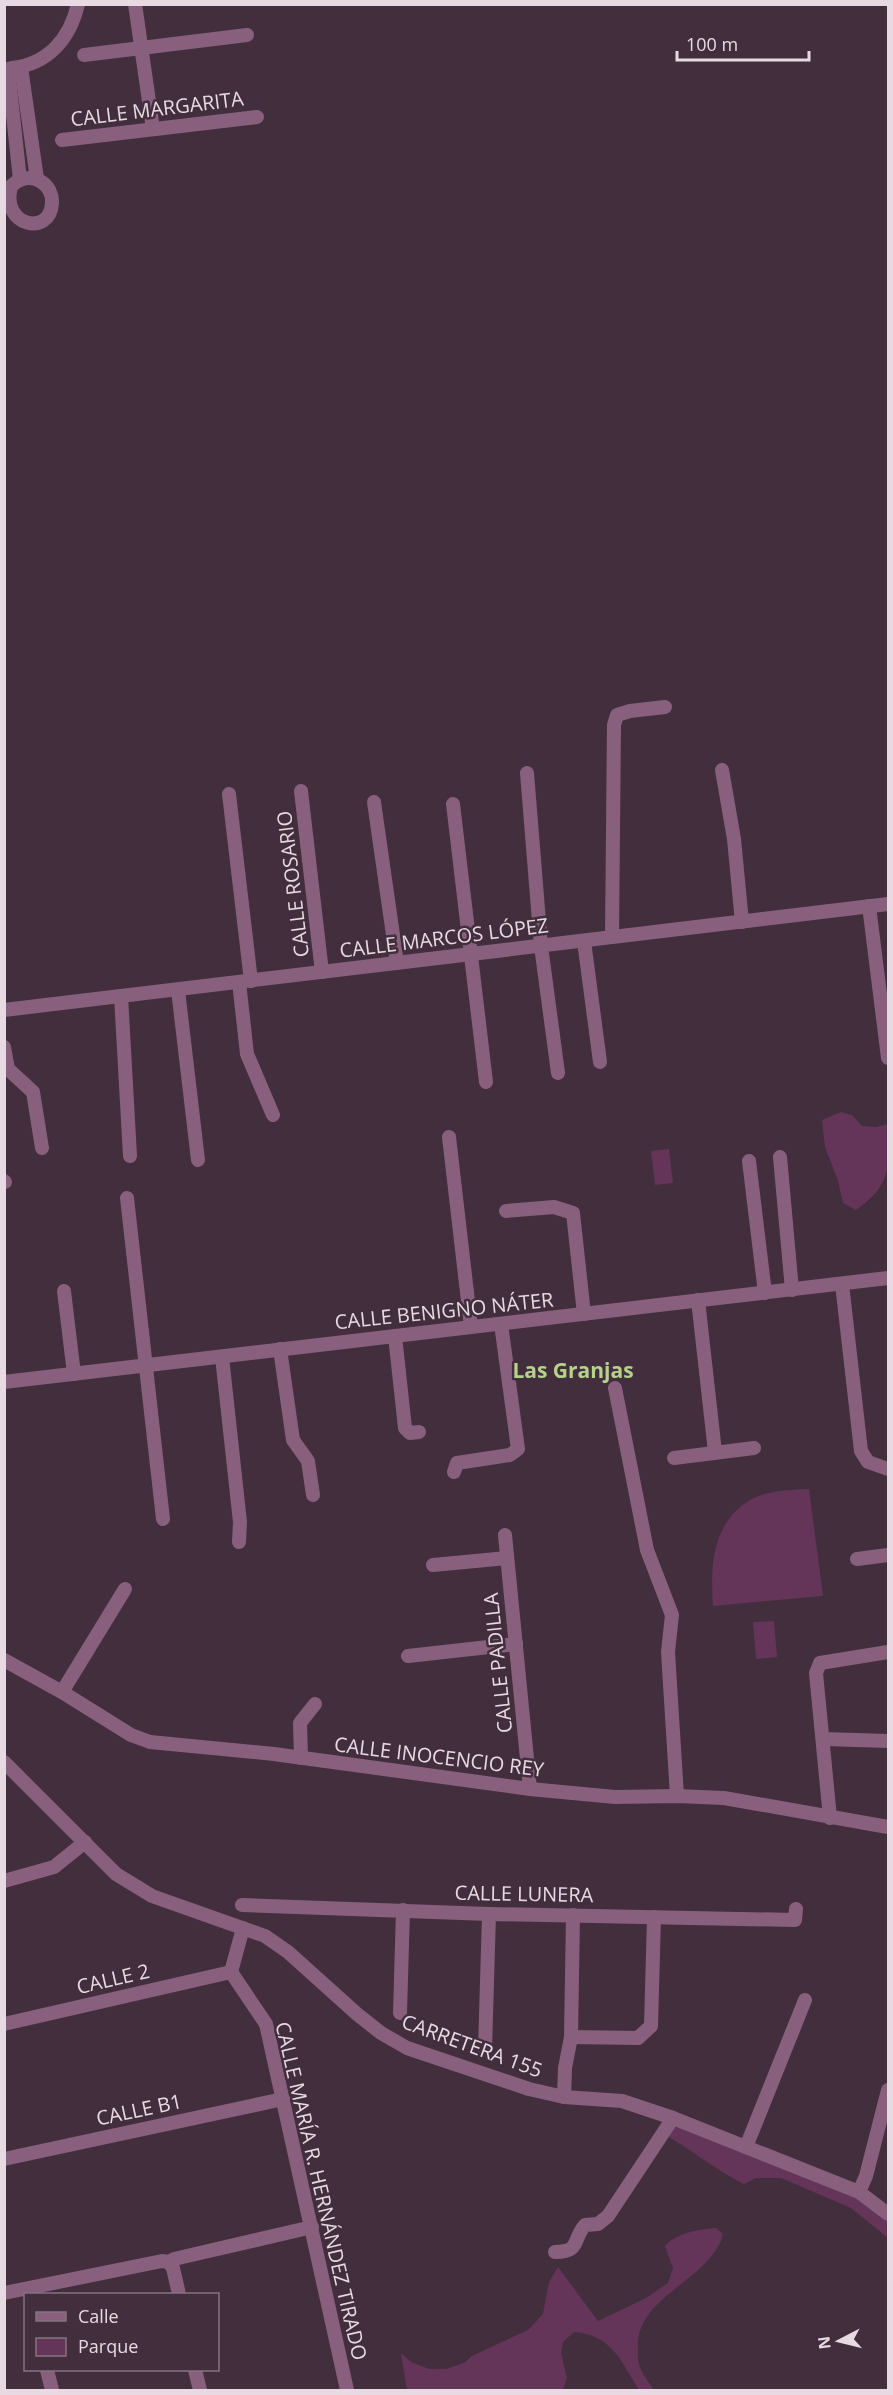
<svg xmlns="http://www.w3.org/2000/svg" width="893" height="2395" font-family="'Open Sans',sans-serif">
<rect width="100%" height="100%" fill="#422e3d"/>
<!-- green -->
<g fill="#643559">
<path d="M841 1112 852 1115 862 1126 876 1127 888 1124C889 1166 893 1184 856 1210L843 1203 838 1181 825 1147 822 1120Z"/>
<path d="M669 1149 673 1183 655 1185 651 1151Z"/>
<path d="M809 1489 823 1596 713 1606C710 1566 712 1523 750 1500 767 1490 791 1490 809 1489Z"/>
<path d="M774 1621 777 1657 756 1659 753 1622Z"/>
<path d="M673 2124 856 2198 888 2222V2238L851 2208 781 2178H756L744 2184C717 2171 693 2151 667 2136Z"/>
<path d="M716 2228 723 2234C712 2280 635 2296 638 2348 638 2354 637 2361 640 2367 643 2375 649 2383 654 2390H639C621 2361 612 2335 574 2332L563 2342 561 2353 567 2378 563 2390H407L401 2353 411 2362 429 2369H446L464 2363 472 2356 528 2330 543 2314 549 2282 558 2267 598 2321 646 2298 668 2283 673 2268 665 2246C676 2233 700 2229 716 2228Z"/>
</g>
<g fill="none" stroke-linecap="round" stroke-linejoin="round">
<!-- minor -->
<g stroke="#88607d" stroke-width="14">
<path d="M135 4 153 129"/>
<path d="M84 55 247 35"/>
<path d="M21 67 37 179"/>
<path d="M12 68C48 64 70 39 78 4"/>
<path d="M8 69 20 180"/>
<path d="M62 140 257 117"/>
<path d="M4 191C10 188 15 182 20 180 36 173 53 186 52 203 50 238 0 225 11 187"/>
<path d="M722 770 734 839 742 922"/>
<path d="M527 773 541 946 558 1073"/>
<path d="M301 791 322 972"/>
<path d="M229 794 251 981"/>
<path d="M374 802 397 963"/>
<path d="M453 804 486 1082"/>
<path d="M869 906 888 1058"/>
<path d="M612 937 614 725 617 715 630 711 665 707"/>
<path d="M584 941 600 1062"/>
<path d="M239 982 247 1054 273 1115"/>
<path d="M178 990 198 1160"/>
<path d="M121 996 130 1156"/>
<path d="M4 1010 888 904"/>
<path d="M4 1047 8 1069 33 1092 42 1148"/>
<path d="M449 1137 471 1327"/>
<path d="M780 1157 792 1290"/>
<path d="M749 1161 765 1293"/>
<path d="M4 1181 5 1182"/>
<path d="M127 1198 163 1519"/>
<path d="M506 1211 554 1207 573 1213 584 1314"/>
<path d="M842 1284 861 1451 868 1462 888 1469"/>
<path d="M64 1291 74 1374"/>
<path d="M698 1300 715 1452"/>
<path d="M395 1336 405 1428 410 1433 419 1432"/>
<path d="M280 1349 293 1440 308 1461 313 1495"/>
<path d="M222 1357 240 1522 239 1542"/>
<path d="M4 1382 888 1278"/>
<path d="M615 1388 647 1550 672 1615 668 1652 677 1796"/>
<path d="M674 1458 754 1448"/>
<path d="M454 1472 457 1463 510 1455 518 1449 501 1324"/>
<path d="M505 1535 530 1789"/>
<path d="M857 1559 888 1555"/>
<path d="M433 1565 507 1558"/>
<path d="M408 1656 516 1644"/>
<path d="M4 1660 62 1692 131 1735 150 1742 274 1754 530 1789 615 1797 677 1796 724 1798 888 1827"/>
<path d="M62 1692 125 1589"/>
<path d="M824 1739 888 1741"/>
<path d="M301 1758 300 1723 315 1704"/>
<path d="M4 1762 116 1874 152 1896 265 1936 288 1952 357 2014 381 2033 407 2048 529 2089 564 2097 622 2101 673 2118 859 2192 888 2214"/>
<path d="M830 1818 816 1673 820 1663 888 1652"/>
<path d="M4 1881 54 1867 85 1842"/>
<path d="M242 1905 489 1914 795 1920 796 1909"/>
<path d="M231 1972 266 2024 347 2390"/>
<path d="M231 1972 243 1928"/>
<path d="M400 2013 403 1910"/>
<path d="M4 2024 231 1972"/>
<path d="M571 2037 638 2038 651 2026 654 1917"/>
<path d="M485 2050 489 1914"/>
<path d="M564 2097 565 2068 571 2037 573 1915"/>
<path d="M746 2147 805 2000"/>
<path d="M4 2159 283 2099"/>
<path d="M859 2192 866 2176 888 2090"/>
<path d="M555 2252C581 2252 572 2240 585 2225L598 2224 608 2216 673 2118"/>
<path d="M169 2262 173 2268 179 2294"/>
<path d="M4 2293 162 2261 169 2262 174 2259 312 2227"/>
<path d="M47 2370 52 2390"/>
<path d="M195 2370 200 2390"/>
</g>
</g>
<g text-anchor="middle" stroke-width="5" stroke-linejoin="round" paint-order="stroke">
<!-- street labels -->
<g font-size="20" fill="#e7dae3" stroke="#422e3d">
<text transform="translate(157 109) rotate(-7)" y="7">CALLE MARGARITA</text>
<text transform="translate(293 884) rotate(-97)" y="7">CALLE ROSARIO</text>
<text transform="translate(444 938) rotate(-7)" y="7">CALLE MARCOS LÓPEZ</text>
<text transform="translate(444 1311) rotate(-6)" y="7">CALLE BENIGNO NÁTER</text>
<text transform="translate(498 1663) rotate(-96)" y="7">CALLE PADILLA</text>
<text transform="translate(439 1757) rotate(7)" y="7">CALLE INOCENCIO REY</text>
<text transform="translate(524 1894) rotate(1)" y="7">CALLE LUNERA</text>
<text transform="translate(113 1979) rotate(-13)" y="7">CALLE 2</text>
<text transform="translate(472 2046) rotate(20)" y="7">CARRETERA 155</text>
<text transform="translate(139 2110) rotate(-12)" y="7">CALLE B1</text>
<text transform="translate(321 2191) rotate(77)" y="7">CALLE MARÍA R. HERNÁNDEZ TIRADO</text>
</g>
<!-- neighbourhood labels -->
<g font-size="21" font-weight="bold" fill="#b5d28a" stroke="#422e3d">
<text x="573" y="1378">Las Granjas</text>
</g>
</g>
<!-- border -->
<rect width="893" height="2395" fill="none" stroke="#e7dae3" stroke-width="12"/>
<!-- legend -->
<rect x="24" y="2293" width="195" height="78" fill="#422e3d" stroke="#84737f" stroke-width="1.5"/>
<rect x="36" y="2312" width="30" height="9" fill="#88607d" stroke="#84737f" stroke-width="1.5"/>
<text x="78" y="2323" font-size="18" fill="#e7dae3">Calle</text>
<rect x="36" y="2338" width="30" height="18" fill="#643559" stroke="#84737f" stroke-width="1.5"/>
<text x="78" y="2353" font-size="18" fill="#e7dae3">Parque</text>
<!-- north arrow -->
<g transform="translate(839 2341) rotate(263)" stroke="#422e3d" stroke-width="4.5" paint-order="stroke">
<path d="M0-4.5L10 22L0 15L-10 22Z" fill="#e7dae3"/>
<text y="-9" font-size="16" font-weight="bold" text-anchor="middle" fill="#e7dae3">N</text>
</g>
<!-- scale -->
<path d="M677 51v9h132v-9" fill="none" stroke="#e7dae3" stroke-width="3"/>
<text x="686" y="51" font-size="18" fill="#e7dae3" stroke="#422e3d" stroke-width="4.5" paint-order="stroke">100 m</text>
</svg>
